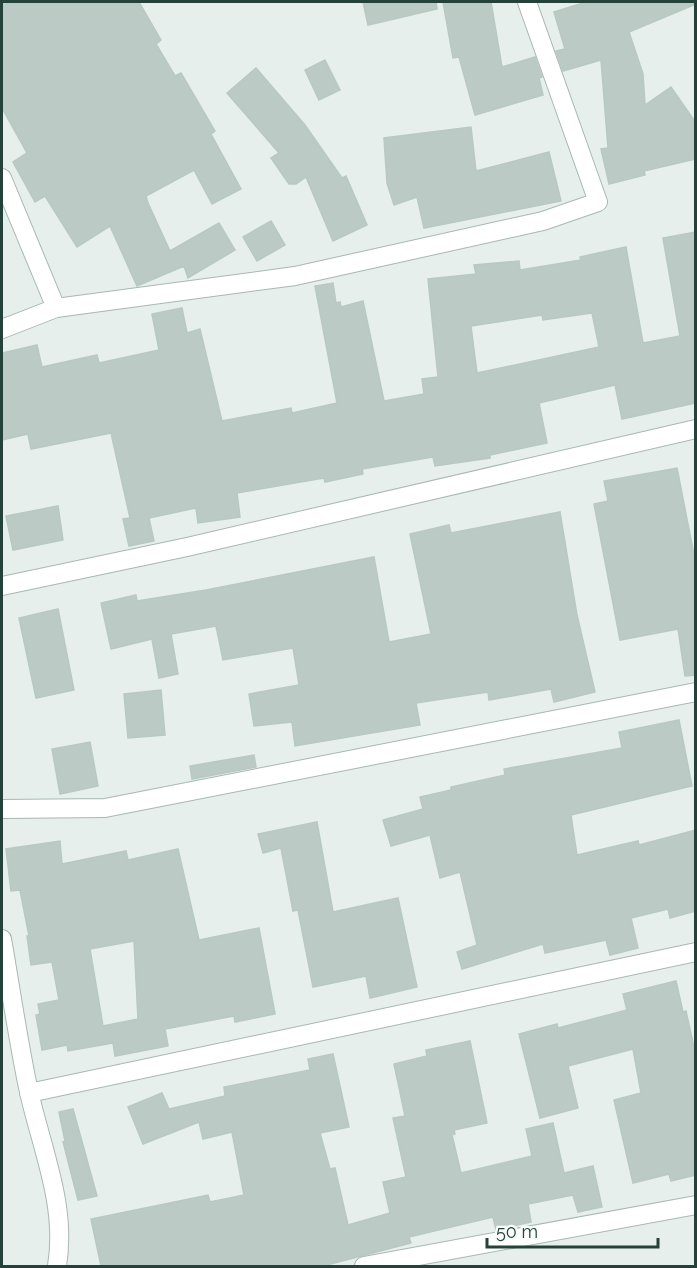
<svg xmlns="http://www.w3.org/2000/svg" width="697" height="1268" font-family="Raleway,sans-serif">
<rect width="100%" height="100%" fill="#e6efeb"/>
<!-- building -->
<g fill="#bbcac4" stroke="#b8c9c2" stroke-width="1.5" fill-rule="evenodd">
<path d="M2 2H139L161 40 156 44 175 76 181 73 215 131 211 134 241 189 212 204 194 170 146 196 148 203 170 251 219 223 235 250 188 278 184 266 137 286 110 226 77 247 45 196 35 202 13 162 27 153 2 108Z"/>
<path d="M363 2H436L437 9 368 25Z"/>
<path d="M443 2H491L502 67 535 57 542 77 539 78 543 95 475 115 459 57 453 58Z"/>
<path d="M586 2H696V4L629 32 643 74 645 105 671 87 696 123V159L644 171 645 175 609 184 601 149 608 148 601 60 563 71 556 51 565 49 554 12Z"/>
<path d="M325 60 340 90 319 100 305 70Z"/>
<path d="M256 68 305 125 342 178 346 176 367 225 333 241 306 177 296 184H289L271 158 279 153 227 93Z"/>
<path d="M471 127 476 171 549 152 561 201 424 228 417 197 394 205 387 183 384 138Z"/>
<path d="M271 221 285 245 257 261 243 237Z"/>
<path d="M696 232V403L622 419 615 385 539 403 547 443 490 455V458L435 466 433 457 362 469 363 474 325 482 324 478 237 493 240 517 198 523 196 508 149 518 154 541 129 546 123 519 130 518 111 433 31 449 28 434 2 440V353L37 345 42 367 97 355 99 363 159 350 152 314 182 308 187 333 200 329 222 421 291 408 292 413 337 403 315 286 333 283 336 303 340 302 341 307 363 301 384 401 424 394 422 379 438 377 428 279 476 274 474 265 519 261 520 270 581 260 580 257 626 247 643 343 680 336 663 238ZM592 313 599 347 477 373 471 326 542 315 543 320Z"/>
<path d="M677 468 696 565V675L685 676 678 629 620 640 594 504 608 501 604 481Z"/>
<path d="M58 506 63 540 13 550 6 516Z"/>
<path d="M560 512 577 615 595 692 554 702 551 689 489 700 488 692 416 703 420 725 295 746 292 722 254 726 249 694 299 685 293 648 223 660 216 626 171 634 178 674 159 678 152 639 111 649 101 603 136 595 137 601 206 590 374 557 389 642 431 634 410 534 449 525 451 533Z"/>
<path d="M58 609 74 690 36 698 19 618Z"/>
<path d="M161 690 165 735 128 738 124 694Z"/>
<path d="M679 720 692 786 571 815 577 855 638 841 639 845 696 830V911L670 918 668 909 631 918 638 948 610 955 606 940 545 953 543 944 462 969 457 952 477 945 460 872 440 878 430 835 391 846 383 820 423 809 420 797 451 790V787L505 775 504 769 622 748 619 732Z"/>
<path d="M90 742 98 786 60 794 52 749Z"/>
<path d="M254 755 256 767 192 779 190 766Z"/>
<path d="M317 822 333 912 398 898 417 987 370 998 366 976 313 987 298 910 293 911 281 848 263 853 258 834Z"/>
<path d="M60 841 62 864 126 851 128 860 178 849 199 940 259 928 275 1014 235 1022 234 1016 165 1029 168 1046 115 1056 113 1043 68 1051 67 1045 42 1050 36 1015 40 1014 38 1004 59 1000 52 962 31 965 27 936H29L20 890 11 891 6 849ZM134 941 138 1019 103 1026 90 949Z"/>
<path d="M676 981 683 1012 686 1011 696 1056V1175L671 1181 669 1174 633 1183 614 1100 641 1093 633 1049 568 1066 578 1108 540 1118 519 1034 557 1024 558 1028 627 1010 623 994Z"/>
<path d="M470 1041 487 1123 454 1130 455 1134 452 1135 461 1173 532 1156 526 1129 553 1123 564 1173 593 1166 602 1207 578 1212 573 1195 528 1204 531 1222 496 1230 493 1217 409 1237 411 1243 323 1266H101L91 1219 208 1195 210 1202 244 1195 232 1132 203 1139 199 1122 143 1144 128 1107 162 1093 169 1109 225 1096 224 1087 310 1070 308 1059 333 1054 349 1127 320 1133 330 1169 335 1168 348 1225 390 1213 383 1182 406 1177 393 1118 405 1116 394 1064 427 1056 426 1050Z"/>
<path d="M73 1109 97 1196 78 1200 63 1142 65 1141 59 1112Z"/>
</g>
<g fill="none" stroke-linecap="round" stroke-linejoin="round">
<defs>
<g id="minor">
<path d="M2 178 56 308"/>
<path d="M2 329 56 308 295 276 543 221 598 202 527 2"/>
<path d="M2 586 187 547 696 429"/>
<path d="M2 809 105 808 696 692"/>
<path d="M2 939C11 990 18 1041 29 1092 42 1150 67 1206 57 1266"/>
<path d="M29 1093 696 952"/>
<path d="M364 1266 696 1205"/>
</g>
</defs>
<!-- minor casing -->
<use href="#minor" stroke="#a8b8b2" stroke-width="20"/>
<!-- minor -->
<use href="#minor" stroke="#fff" stroke-width="18"/>
</g>
<!-- border -->
<rect width="697" height="1268" fill="none" stroke="#24423a" stroke-width="6"/>
<!-- scale -->
<path d="M487 1238v9h171v-9" fill="none" stroke="#24423a" stroke-width="3"/>
<text x="496" y="1238" font-size="18" fill="#24423a" stroke="#f7fbf9" stroke-width="4.5" paint-order="stroke">50 m</text>
</svg>
